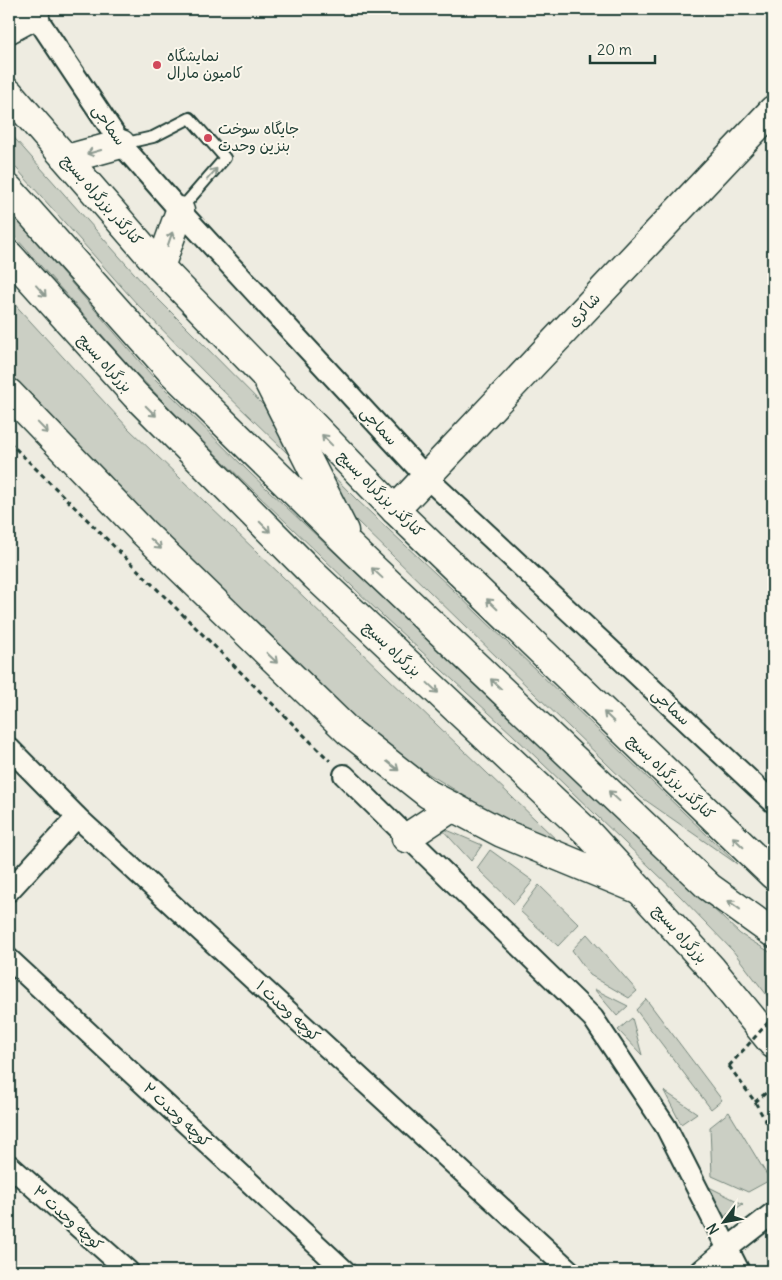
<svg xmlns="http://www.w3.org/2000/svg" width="782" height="1280" font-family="Delius,'Playpen Sans Arabic',sans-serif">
<rect width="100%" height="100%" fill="#eeece1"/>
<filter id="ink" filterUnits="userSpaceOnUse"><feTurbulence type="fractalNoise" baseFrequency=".02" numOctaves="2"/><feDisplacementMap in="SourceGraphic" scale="10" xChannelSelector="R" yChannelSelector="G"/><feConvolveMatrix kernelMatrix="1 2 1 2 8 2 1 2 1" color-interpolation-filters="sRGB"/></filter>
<g filter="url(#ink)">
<!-- green -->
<g fill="#cbcfc4" stroke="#75867c">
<path d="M9 132 150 291 191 332 357 500 451 588 737 864 641 797 216 384 137 304 9 160Z"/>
<path d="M9 211 154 378 250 473 740 934 773 954V1003L733 951 680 896 512 734 385 618 194 433 133 370 9 230Z"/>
<path d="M9 298 129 429 563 846 486 809 411 763 314 684 195 571 9 374Z"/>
<path d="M440 827 482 845 471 861Z"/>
<path d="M490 850 533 881 514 904 477 868Z"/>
<path d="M539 885 579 924 558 946 520 911Z"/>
<path d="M587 934 637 991 629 998 590 975 572 950Z"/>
<path d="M594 989 628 1006 617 1016Z"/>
<path d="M646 999 722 1100 711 1109 636 1010Z"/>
<path d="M632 1018 642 1055 618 1030Z"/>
<path d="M664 1091 697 1113 681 1124Z"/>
<path d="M729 1112 770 1180 748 1192 712 1176 710 1127Z"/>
<path d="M705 1185 743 1204 722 1218Z"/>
</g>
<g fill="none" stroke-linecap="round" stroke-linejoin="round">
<defs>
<path id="lane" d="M122 144 153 137 190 118 225 158 180 210"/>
<g id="street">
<path d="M31 9 121 144 180 211 426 477 773 802"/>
<path d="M9 748 77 817 570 1271"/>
<path d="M344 775 593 1018 666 1127 739 1271"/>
<path d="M9 891 77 817"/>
<path d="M9 959 345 1271"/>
<path d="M9 1165 128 1271"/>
<path d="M701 1271 728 1248 773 1213"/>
</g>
<g id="secondary">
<path d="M9 29 35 15"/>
<path d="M9 93 160 267 395 510 773 875"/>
<path d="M67 159 121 144"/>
<path d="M160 267 180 211"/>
<path d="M9 393 143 532 348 731 428 794 502 833 640 890"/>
<path d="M395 510 773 110"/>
<path d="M406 838 453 807"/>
</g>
<g id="highway">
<path d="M9 189 171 371 354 550 709 887 773 933"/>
<path d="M9 255 135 395 315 576 587 832 712 969 773 1044"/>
<path d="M266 377 344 531"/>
</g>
</defs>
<!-- lane casing -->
<use href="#lane" stroke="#1f3d34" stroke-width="14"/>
<!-- street casing -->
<use href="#street" stroke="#1f3d34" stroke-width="24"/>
<!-- secondary casing -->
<use href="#secondary" stroke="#1f3d34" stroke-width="31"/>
<!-- highway casing -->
<use href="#highway" stroke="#1f3d34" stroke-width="31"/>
<!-- path -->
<g stroke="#1f3d34" stroke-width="3" stroke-dasharray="5 4" stroke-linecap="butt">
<path d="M9 442 330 761"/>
<path d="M729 1066 755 1102 773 1134"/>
<path d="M755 1102 773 1087"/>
</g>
<!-- lane -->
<use href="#lane" stroke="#fbf7ec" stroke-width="10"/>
<!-- street -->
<use href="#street" stroke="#fbf7ec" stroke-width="20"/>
<!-- secondary -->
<use href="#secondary" stroke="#fbf7ec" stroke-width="28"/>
<!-- highway -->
<use href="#highway" stroke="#fbf7ec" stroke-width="28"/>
<!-- path-bridge -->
<path stroke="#1f3d34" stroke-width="3" stroke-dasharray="5 4" stroke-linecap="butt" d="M729 1066 773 1017"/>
</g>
<!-- one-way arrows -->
<defs><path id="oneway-shaft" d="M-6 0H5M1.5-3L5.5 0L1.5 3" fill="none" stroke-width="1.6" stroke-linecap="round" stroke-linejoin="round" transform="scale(1.25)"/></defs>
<g stroke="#8d9a90">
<use href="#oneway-shaft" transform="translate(94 152) rotate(164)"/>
<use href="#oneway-shaft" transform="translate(212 174) rotate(-49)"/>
<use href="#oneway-shaft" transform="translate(170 239) rotate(-71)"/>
<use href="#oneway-shaft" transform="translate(41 291) rotate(48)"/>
<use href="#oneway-shaft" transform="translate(151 411) rotate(45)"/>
<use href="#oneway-shaft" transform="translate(43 428) rotate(46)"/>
<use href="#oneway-shaft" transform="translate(327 440) rotate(-134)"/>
<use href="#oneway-shaft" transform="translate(265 527) rotate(45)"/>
<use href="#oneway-shaft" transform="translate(156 544) rotate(44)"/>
<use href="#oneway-shaft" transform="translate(377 573) rotate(-137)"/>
<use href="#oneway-shaft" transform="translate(492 604) rotate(-136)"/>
<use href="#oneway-shaft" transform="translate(272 658) rotate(44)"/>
<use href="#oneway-shaft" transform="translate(496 684) rotate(-137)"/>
<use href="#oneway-shaft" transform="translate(433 688) rotate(43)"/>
<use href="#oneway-shaft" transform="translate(609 717) rotate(-136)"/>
<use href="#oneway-shaft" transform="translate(393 766) rotate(38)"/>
<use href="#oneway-shaft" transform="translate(614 796) rotate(-137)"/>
<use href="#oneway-shaft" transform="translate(738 842) rotate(-136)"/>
<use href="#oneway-shaft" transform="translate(734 905) rotate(-144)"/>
</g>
</g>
<!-- markers -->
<g fill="#d1495b" stroke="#fbf7ec" stroke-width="2">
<circle cx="157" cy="65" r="5"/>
<circle cx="208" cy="138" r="5"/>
</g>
<g text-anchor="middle" stroke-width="4" stroke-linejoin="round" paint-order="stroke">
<!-- poi labels -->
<g font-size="15" fill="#1f3d34" stroke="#fbf7ec" text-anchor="start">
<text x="167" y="61">نمایشگاه<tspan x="167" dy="17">کامیون مارال</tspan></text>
<text x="218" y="134">جایگاه سوخت<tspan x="218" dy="17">بنزین وحدت</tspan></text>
</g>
<!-- street labels -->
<g font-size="15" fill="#1f3d34" stroke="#fbf7ec">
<text transform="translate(109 125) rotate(55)" y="5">سماجی</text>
<text transform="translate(102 200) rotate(49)" y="5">کنارگذر بزرگراه بسیج</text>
<text transform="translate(584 310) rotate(-47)" y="5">شاکری</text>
<text transform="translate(105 363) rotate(48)" y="5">بزرگراه بسیج</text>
<text transform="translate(379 426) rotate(47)" y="5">سماجی</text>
<text transform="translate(381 494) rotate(45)" y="5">کنارگذر بزرگراه بسیج</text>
<text transform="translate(392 649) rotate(43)" y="5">بزرگراه بسیج</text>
<text transform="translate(671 707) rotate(43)" y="5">سماجی</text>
<text transform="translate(671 777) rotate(44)" y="5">کنارگذر بزرگراه بسیج</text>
<text transform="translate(680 934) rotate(48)" y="5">بزرگراه بسیج</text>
<text transform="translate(288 1011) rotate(43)" y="5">کوچه وحدت ۱</text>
<text transform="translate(177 1115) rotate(43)" y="5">کوچه وحدت ۲</text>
<text transform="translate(68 1218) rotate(42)" y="5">کوچه وحدت ۳</text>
</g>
</g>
<!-- margin -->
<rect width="782" height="1280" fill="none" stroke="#fbf7ec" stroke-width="30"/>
<rect x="15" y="15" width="752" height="1250" fill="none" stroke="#1f3d34" stroke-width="2" filter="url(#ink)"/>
<!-- north arrow -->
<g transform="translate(724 1222) rotate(238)" stroke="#fbf7ec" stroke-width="4" paint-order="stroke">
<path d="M0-4L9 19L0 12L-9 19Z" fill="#1f3d34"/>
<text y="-8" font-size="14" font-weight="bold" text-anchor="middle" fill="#1f3d34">N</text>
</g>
<!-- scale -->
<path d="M590 55v8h65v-8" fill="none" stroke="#1f3d34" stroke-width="2.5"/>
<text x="597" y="55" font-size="15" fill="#1f3d34" stroke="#fbf7ec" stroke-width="4" paint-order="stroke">20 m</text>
</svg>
